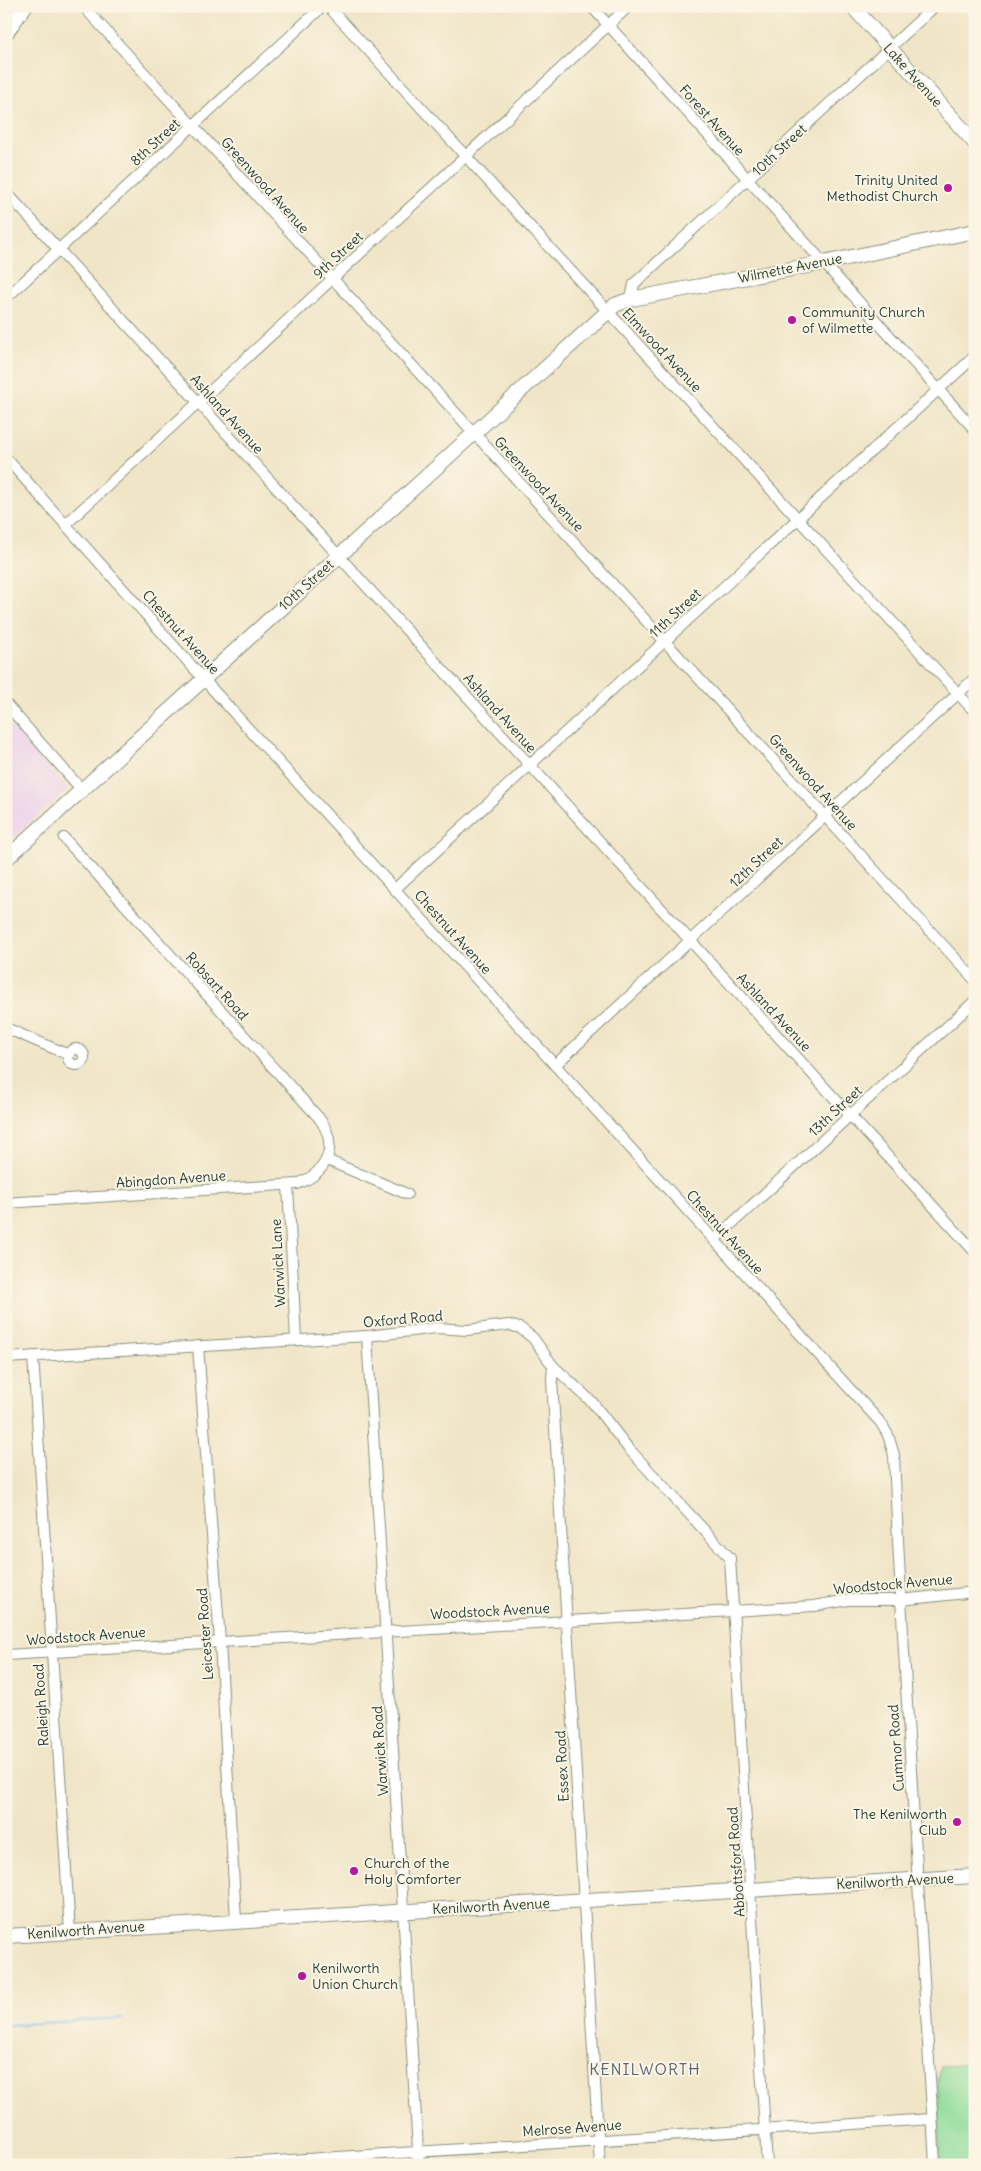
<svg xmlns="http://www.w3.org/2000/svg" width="981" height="2171" font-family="Delius,sans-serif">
<rect width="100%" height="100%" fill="#fcf5e5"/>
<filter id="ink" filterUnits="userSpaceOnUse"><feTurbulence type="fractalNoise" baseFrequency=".02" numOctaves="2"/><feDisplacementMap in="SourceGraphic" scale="10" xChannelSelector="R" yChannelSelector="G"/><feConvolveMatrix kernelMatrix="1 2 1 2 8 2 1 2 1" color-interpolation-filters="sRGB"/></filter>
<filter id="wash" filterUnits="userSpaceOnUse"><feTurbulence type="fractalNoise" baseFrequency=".0096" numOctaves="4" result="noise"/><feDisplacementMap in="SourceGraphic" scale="20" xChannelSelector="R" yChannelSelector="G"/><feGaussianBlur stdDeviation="1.12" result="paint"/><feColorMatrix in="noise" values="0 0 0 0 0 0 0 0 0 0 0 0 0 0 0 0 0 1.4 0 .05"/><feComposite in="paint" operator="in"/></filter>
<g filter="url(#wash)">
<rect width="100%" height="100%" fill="#f0e5c7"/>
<!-- built -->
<path fill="#ebd1eb" d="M6 720 68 789 6 844Z"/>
<!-- green -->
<path fill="#8ddb99" stroke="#568c66" d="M975 2064V2165H940L938 2082 941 2066Z"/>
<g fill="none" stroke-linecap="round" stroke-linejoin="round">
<!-- stream -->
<path stroke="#7bb5ec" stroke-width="2.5" d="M6 2025 122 2018"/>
</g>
</g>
<g filter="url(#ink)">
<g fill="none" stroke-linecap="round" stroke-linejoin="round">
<defs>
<g id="minor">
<path d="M83 6 975 980"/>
<path d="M328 6 975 712"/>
<path d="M591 6 975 430"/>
<path d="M6 192 975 1252"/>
<path d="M6 298 323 6"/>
<path d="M631 299 634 284 935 6"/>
<path d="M6 458 215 692 881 1423 888 1435 894 1455C904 1692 922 1928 935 2165"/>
<path d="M66 524 629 6"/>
<path d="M6 704 82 790"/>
<path d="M395 889 975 356"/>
<path d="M6 1028 69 1055"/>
<circle cx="76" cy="1057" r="8"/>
<path d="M555 1065 975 678"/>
<path d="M327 1160 407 1194"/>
<path d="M288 1185 296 1340"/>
<path d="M6 1203 297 1184C327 1173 340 1146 319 1118L64 838"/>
<path d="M714 1240 975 1001"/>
<path d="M367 1336 419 2165"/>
<path d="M198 1346 220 1642 236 1920"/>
<path d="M33 1356 70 1932"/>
<path d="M6 1358 367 1336 437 1328 467 1330 509 1325 520 1328 533 1338 553 1366 592 1402 628 1448 730 1558 767 2165"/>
<path d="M553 1366 552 1380 600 2165"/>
<path d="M6 1655 814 1606 848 1600H900L975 1592"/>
<path d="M213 2165 932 2119"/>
</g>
<g id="tertiary">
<path d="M852 6 975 143"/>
<path d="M6 33 25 6"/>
<path d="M6 859 615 305 631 299 823 263 975 231"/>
<path d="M6 1936 975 1876"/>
</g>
</defs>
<!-- minor casing -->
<use href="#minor" stroke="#88917e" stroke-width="12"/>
<!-- tertiary casing -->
<use href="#tertiary" stroke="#88917e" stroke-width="16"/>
<!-- minor -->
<use href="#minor" stroke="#fff" stroke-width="10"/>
<!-- tertiary -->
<use href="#tertiary" stroke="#fff" stroke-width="14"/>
</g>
</g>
<!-- markers -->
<g fill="#b5179e" stroke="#fcf5e5" stroke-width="2">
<circle cx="948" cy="188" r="5"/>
<circle cx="792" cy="320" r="5"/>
<circle cx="957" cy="1822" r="5"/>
<circle cx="354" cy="1871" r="5"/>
<circle cx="302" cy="1976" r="5"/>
</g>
<g text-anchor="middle" stroke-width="4" stroke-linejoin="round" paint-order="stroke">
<!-- street labels -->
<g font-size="14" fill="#1f3d34" stroke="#fcf5e5">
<text transform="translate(913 75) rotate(48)" y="5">Lake Avenue</text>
<text transform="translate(712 120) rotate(48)" y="5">Forest Avenue</text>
<text transform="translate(155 142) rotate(-43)" y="5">8th Street</text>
<text transform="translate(779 150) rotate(-43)" y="5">10th Street</text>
<text transform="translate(265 185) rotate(48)" y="5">Greenwood Avenue</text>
<text transform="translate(338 255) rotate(-43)" y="5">9th Street</text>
<text transform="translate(790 268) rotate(-11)" y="5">Wilmette Avenue</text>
<text transform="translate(662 350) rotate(47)" y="5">Elmwood Avenue</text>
<text transform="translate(227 414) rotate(48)" y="5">Ashland Avenue</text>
<text transform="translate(539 484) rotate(47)" y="5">Greenwood Avenue</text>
<text transform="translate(306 585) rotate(-42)" y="5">10th Street</text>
<text transform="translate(675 613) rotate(-43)" y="5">11th Street</text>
<text transform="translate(181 632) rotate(48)" y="5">Chestnut Avenue</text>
<text transform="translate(500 713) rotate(48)" y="5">Ashland Avenue</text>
<text transform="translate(813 782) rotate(48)" y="5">Greenwood Avenue</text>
<text transform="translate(756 862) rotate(-43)" y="5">12th Street</text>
<text transform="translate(453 932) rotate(48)" y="5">Chestnut Avenue</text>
<text transform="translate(217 986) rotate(48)" y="5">Robsart Road</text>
<text transform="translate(774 1012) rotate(47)" y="5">Ashland Avenue</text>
<text transform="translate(835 1111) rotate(-43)" y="5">13th Street</text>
<text transform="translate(171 1179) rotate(-4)" y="5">Abingdon Avenue</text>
<text transform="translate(725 1232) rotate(48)" y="5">Chestnut Avenue</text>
<text transform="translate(278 1263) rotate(-93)" y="5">Warwick Lane</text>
<text transform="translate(403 1319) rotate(-5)" y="5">Oxford Road</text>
<text transform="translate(893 1584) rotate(-5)" y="5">Woodstock Avenue</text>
<text transform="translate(490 1611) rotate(-3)" y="5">Woodstock Avenue</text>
<text transform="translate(205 1634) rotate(-94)" y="5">Leicester Road</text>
<text transform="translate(86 1636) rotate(-4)" y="5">Woodstock Avenue</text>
<text transform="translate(41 1705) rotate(-94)" y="5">Raleigh Road</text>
<text transform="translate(896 1748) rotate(-94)" y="5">Cumnor Road</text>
<text transform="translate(380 1751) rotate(-94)" y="5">Warwick Road</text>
<text transform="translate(562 1766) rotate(-93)" y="5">Essex Road</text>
<text transform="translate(736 1862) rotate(-94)" y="5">Abbottsford Road</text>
<text transform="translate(895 1881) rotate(-3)" y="5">Kenilworth Avenue</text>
<text transform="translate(491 1906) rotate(-3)" y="5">Kenilworth Avenue</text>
<text transform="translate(86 1930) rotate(-4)" y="5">Kenilworth Avenue</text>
<text transform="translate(572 2128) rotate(-4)" y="5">Melrose Avenue</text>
</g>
<!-- poi labels -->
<g font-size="14" fill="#1f3d34" stroke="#fcf5e5" text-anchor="start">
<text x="938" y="185" text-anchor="end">Trinity United<tspan x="938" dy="16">Methodist Church</tspan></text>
<text x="802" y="317">Community Church<tspan x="802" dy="16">of Wilmette</tspan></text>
<text x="947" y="1819" text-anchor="end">The Kenilworth<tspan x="947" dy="16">Club</tspan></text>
<text x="364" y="1868">Church of the<tspan x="364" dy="16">Holy Comforter</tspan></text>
<text x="312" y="1973">Kenilworth<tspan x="312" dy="16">Union Church</tspan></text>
</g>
<!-- quarter labels -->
<g font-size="16" letter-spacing="1" fill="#586774" stroke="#fcf5e5">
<text x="645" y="2075">KENILWORTH</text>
</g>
</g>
<!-- margin -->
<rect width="981" height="2171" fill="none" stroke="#fcf5e5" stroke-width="25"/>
</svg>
